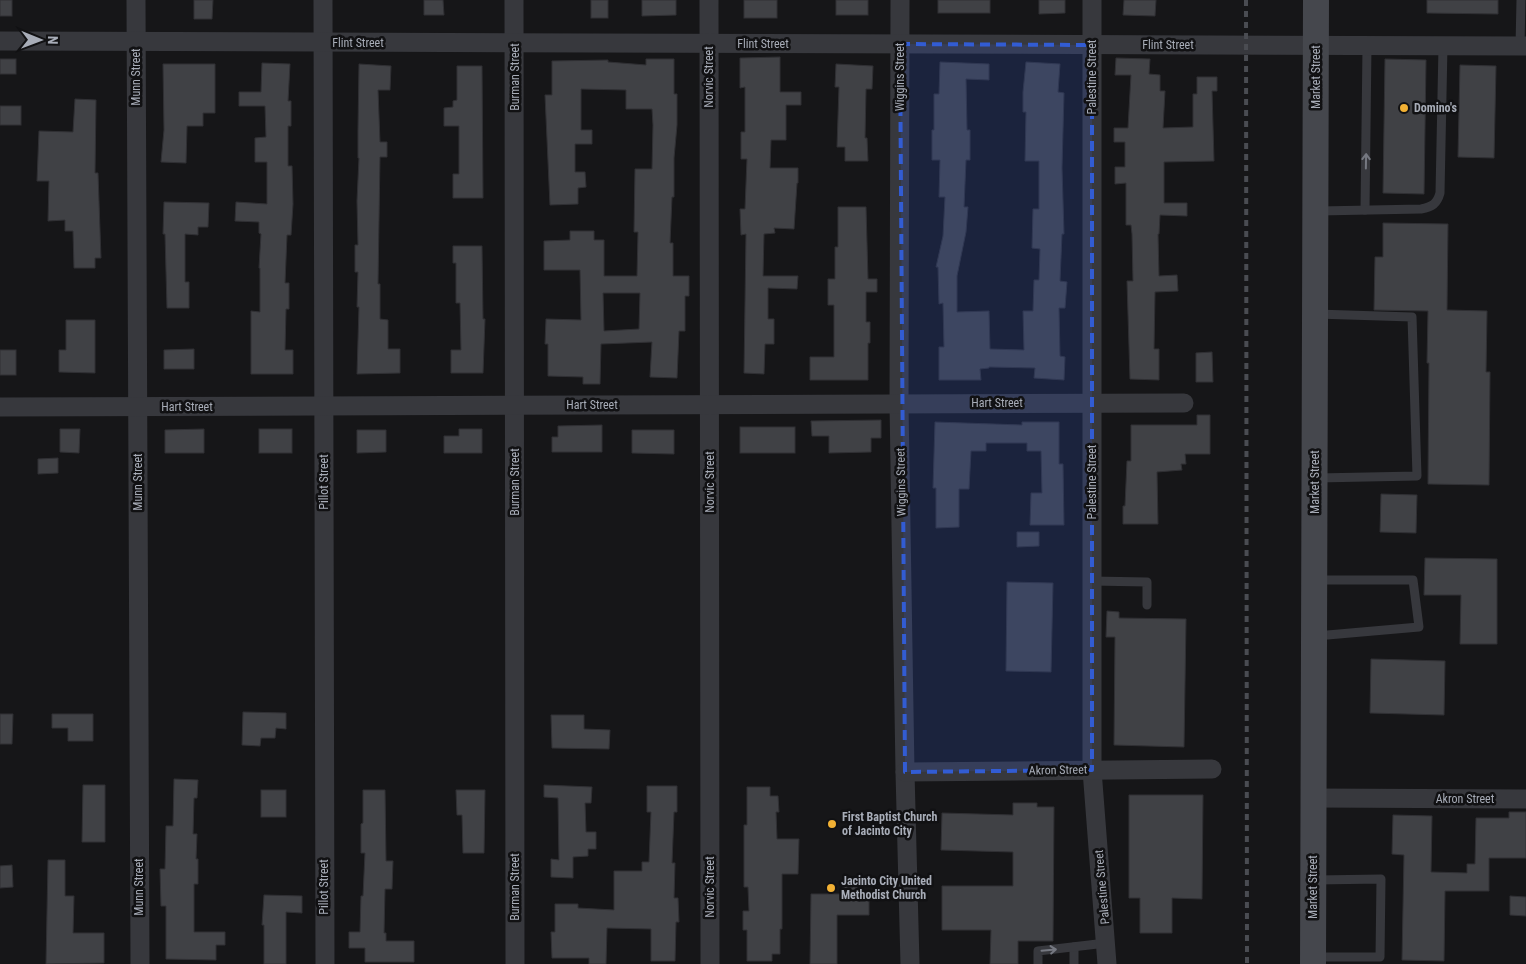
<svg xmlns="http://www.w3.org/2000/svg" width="1526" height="964" font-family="'Roboto Condensed',sans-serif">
<rect width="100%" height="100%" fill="#161618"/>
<!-- building -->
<g fill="#404145" stroke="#303034" fill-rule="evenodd">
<rect x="0" y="0" width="12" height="16"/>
<path d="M194 0H213L212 19H194Z"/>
<path d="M424 0H443L444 15H424Z"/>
<rect x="591" y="0" width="17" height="18"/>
<path d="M642 0H676V15L642 16Z"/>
<rect x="744" y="0" width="33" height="18"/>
<rect x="836" y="0" width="32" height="15"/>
<rect x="938" y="0" width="52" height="13"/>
<path d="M1039 0H1065V13L1039 14Z"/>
<path d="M1124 0H1156L1155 16 1123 15Z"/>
<path d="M1427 0H1498V14L1427 13Z"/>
<path d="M780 57V92H801V105H786V140H771L770 168H798V183H797L794 229 774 228 775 233 764 234 763 276H798L797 289 768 288V319H774V344H765L764 374 744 373 746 234 741 235 740 209H745L747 159H741V132H745V87L740 88V58Z"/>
<path d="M1116 58 1150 59 1149 74 1160 75V91H1165L1163 128 1193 127V94H1197V77H1217V91H1212L1214 161 1164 162V203H1187V216L1160 215 1159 234H1158L1159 276 1177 275 1178 291 1155 292 1154 349H1159V380L1130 379 1127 281H1133L1132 234 1131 225H1126V183L1115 184V167H1125V142H1114V128H1128L1131 75H1115Z"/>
<rect x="0" y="59" width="16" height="15"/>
<path d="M646 59H674V94H677V125L674 158V197H672L670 243H673V276H689V296H685V331H679L677 378 650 377 652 342 601 344 600 384H583V377L548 376V344H545L546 319 581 320 580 270H544V241L570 240V231H594V240H604V276H637L638 232H634L635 169H652L653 125 652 109H626V90L581 89V130H592V144H575V172H585L586 187 578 188V204L550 205 545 95H552V61L608 60V62L646 65ZM603 293H640L639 329 604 331Z"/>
<path d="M1385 59 1426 60 1424 194 1383 193Z"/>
<path d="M940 62 989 64V80L966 79 967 130H970V160H966L964 207H968L966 232 957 276V312L989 311 990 349 1024 350 1023 311H1033L1034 280H1039L1040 249 1032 248 1033 209H1039V161H1025L1026 112H1023V92L1026 62 1060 64 1058 92 1064 93 1062 168 1064 234H1062L1060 281 1067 282 1065 308H1059L1060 356 1065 357 1064 380 1034 378 1035 368 989 367V368L980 369 981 380H939V347H944L943 303 939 304 938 267H936L943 236 945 197H939L940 160H932V130H934V94H939Z"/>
<path d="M262 63 290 64 288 101H291V126H288V166H292L293 204 291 235H287L285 283H289V309H286L285 350H293V374H251V311L260 312V268H259L261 234 259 233V222L235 221 236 202 267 204V162H255V138L266 137 265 106H239V92H261Z"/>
<path d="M163 64H215V113H203V126H187L186 163 161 162 164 130Z"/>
<path d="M359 64 391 66 390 90H378L380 142H387V157H380L378 284H380V319L388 320V349H400V373L357 374 359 307H357L358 272H355V245H358L357 201 359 158H358V130Z"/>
<path d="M836 64 873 66 872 89H866L865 138H867L868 161H845V147H837L839 87H835Z"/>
<path d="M1460 65 1496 66 1494 158 1458 157Z"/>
<path d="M457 66H482L483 198H453V174H459V126H444V108L453 107V101L457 100Z"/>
<path d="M75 99 96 100 95 173H98L101 258H95V268H74L73 231H65V220L48 221 49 181H37L39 131 73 132Z"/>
<rect x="0" y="106" width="21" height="19"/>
<path d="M164 202 209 203 208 227H198V235L185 234V282H189V308H167L165 234H163Z"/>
<path d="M838 207H866L868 279H877V292H866V322H870V343H868V380H810V357H834V305H828V279H835V247H838Z"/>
<path d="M1383 223 1448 224 1447 310 1487 311 1486 372H1490L1489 485 1428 484 1429 363H1427L1428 311 1374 310 1375 257H1383Z"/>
<path d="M453 246H482L483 319H485L483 373H451V350H461L460 303H456V263H453Z"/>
<path d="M66 320H95V373L59 372V350H66Z"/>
<path d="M194 349V369H164V350Z"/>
<rect x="0" y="350" width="16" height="25"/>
<path d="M1212 352 1213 382H1196V353Z"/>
<path d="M1197 415H1210V454H1185L1186 464H1181L1182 470 1157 472 1158 524H1123V506H1125L1127 461H1131V425H1197Z"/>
<path d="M881 420V438H871V452L829 453V436H812L811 421Z"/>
<path d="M935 422 1022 425V422H1059V464H1063L1064 525H1030L1031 493H1042L1041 451H1027V443H986V451H971L969 489H959V527L936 528V488H933Z"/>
<path d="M602 425V452H552V437H558V426Z"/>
<rect x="740" y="427" width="55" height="26"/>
<path d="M60 429H80L79 453 60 452Z"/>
<path d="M204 429V453H165V430Z"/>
<rect x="259" y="429" width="33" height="24"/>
<path d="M459 429H482V453H444V436H459Z"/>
<path d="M357 430H386V452L357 453Z"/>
<path d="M632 430H674V454L632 453Z"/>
<path d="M58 458V473L38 474V459Z"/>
<path d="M1381 494 1417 495 1416 533 1380 532Z"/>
<path d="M1017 532H1039V546L1017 547Z"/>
<path d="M1425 558 1497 559V644H1460L1461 595H1424Z"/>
<path d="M1007 582 1053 583 1051 672 1006 671Z"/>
<path d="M1107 611 1119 612V618L1186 619 1184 747 1114 745 1115 637H1106Z"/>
<path d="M1371 659 1445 661 1444 715 1370 713Z"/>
<path d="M243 712 286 713V729L276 728 275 738H261L260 746 242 745Z"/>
<path d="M0 714H13L12 744H0Z"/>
<path d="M52 714H93V741H68V728H52Z"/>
<path d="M551 715H584V729L610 730 609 749 552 748Z"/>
<path d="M174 779 198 780 197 798H194L193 834H197L196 859H198V884H194V932H225V945H216V960L166 959V906H161L160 869H165L166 826H173Z"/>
<path d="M83 785H105V842H82Z"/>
<path d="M544 785 592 787 591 803H585L586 832H596V849H588V856L573 857V878L551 877V859L559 860 558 798 544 797Z"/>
<path d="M647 786H677V812H674L672 863H675L674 898H678L679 922H676L675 961H651V929L607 928 606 964H589V958H552L551 932H555V904H578V908L614 910V871H642V862H649L651 812H647Z"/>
<path d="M747 787H770V796H778L779 812H776L777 839H799L798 874H782V929H780V954H772V961H747V930H743V911H749L748 887H744V825H747Z"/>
<rect x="261" y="790" width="25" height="27"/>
<path d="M363 790H385L386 861H393L392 889H385L384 933H386V941H414V962H365V948H349V932H360L361 896H363L365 853H361V824L363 823Z"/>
<path d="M456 790H485L484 853H463L462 815H457Z"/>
<path d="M1129 795H1203L1202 899 1172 898V933H1140V898H1129Z"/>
<path d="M1013 803H1037V807H1054L1053 941H1018V964H990L991 930H942V886H1013V852L941 850 942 813 1013 815Z"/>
<path d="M1509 812H1526V858H1489V891H1445L1444 961 1402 960 1404 855 1392 854 1393 815 1432 816 1431 872 1467 873V864H1475L1476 818H1509Z"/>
<path d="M48 860H65V896H74L73 933H104V963L46 964Z"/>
<path d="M12 865 13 887 0 888V866Z"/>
<path d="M843 880H857V894H869V915H837V964H810L811 894H843Z"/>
<path d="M264 895 302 896V913L286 912V964H264V925H262Z"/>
<path d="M1510 896 1526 897V916L1510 915Z"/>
</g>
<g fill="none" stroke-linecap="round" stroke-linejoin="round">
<!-- service -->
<g stroke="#37383d" stroke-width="9">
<path d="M1520 46 1521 0"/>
<path d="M1365 210 1367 46"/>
<path d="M1319 211 1421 209C1432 207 1437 204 1440 193L1443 46"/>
<path d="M1316 314 1412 317 1417 476 1317 478"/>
<path d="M1092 581 1147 582V605"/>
<path d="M1316 636 1419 627 1413 580H1317"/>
<path d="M1316 880 1381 879 1380 957H1316"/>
<path d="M1074 947V964"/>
<path d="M1038 964V951L1106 943"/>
</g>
<!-- minor -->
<g stroke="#37383d" stroke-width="19">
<path d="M136 0 140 964"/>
<path d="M323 0 325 964"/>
<path d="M514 0 515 964"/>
<path d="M709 0 710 964"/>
<path d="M900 0 899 404 905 772 910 964"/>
<path d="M1092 0V770L1107 964"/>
<path d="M0 41 1526 46"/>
<path d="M0 407 1184 403"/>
<path d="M905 772 1212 769"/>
<path d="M1313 798 1526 799"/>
</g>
<!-- secondary -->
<path stroke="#45474d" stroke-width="26" d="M1313 964 1316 0"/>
<!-- rail -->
<path stroke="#4a4c52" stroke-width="4" stroke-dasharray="6 5" stroke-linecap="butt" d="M1246 0 1247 964"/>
</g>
<!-- one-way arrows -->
<defs><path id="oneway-shaft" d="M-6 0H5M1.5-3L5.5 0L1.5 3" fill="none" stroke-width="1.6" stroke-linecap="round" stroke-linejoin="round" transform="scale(1.25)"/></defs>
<g stroke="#757881">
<use href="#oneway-shaft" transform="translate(1366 161) rotate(-89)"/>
<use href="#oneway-shaft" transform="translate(1049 950) rotate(-5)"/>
</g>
<!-- marked area -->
<path fill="#325cd3" fill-opacity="0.2" stroke="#325cd3" stroke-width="4" stroke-dasharray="10 6" stroke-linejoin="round" d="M900 44 1092 45V770L905 772Z"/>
<!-- markers -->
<g fill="#f2b134" stroke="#111113" stroke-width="2">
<circle cx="1404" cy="108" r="5"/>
<circle cx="832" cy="824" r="5"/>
<circle cx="831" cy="888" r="5"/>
</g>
<g text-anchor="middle" stroke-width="5" stroke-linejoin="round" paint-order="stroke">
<!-- street labels -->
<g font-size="12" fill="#a8adb8" stroke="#111113">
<text x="358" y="47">Flint Street</text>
<text x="763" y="48">Flint Street</text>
<text x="1168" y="49">Flint Street</text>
<text transform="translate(136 77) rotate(-90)" y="4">Munn Street</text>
<text transform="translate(515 77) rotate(-90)" y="4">Burman Street</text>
<text transform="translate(709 77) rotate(-90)" y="4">Norvic Street</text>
<text transform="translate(900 77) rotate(-90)" y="4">Wiggins Street</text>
<text transform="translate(1092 77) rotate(-90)" y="4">Palestine Street</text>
<text transform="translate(1316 77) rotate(-90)" y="4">Market Street</text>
<text x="997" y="407">Hart Street</text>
<text x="592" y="409">Hart Street</text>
<text x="187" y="411">Hart Street</text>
<text transform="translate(138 482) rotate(-90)" y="4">Munn Street</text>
<text transform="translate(324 482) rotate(-90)" y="4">Pillot Street</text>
<text transform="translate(515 482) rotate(-90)" y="4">Burman Street</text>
<text transform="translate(710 482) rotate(-90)" y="4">Norvic Street</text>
<text transform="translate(901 482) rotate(-91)" y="4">Wiggins Street</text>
<text transform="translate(1092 482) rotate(-90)" y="4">Palestine Street</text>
<text transform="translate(1315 482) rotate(-90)" y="4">Market Street</text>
<text transform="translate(1058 770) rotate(-1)" y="4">Akron Street</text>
<text x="1465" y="803">Akron Street</text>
<text transform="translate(139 887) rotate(-90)" y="4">Munn Street</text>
<text transform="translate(324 887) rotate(-90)" y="4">Pillot Street</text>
<text transform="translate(515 887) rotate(-90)" y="4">Burman Street</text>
<text transform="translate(710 887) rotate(-90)" y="4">Norvic Street</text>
<text transform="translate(1102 887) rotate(-95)" y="4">Palestine Street</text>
<text transform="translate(1313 887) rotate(-90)" y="4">Market Street</text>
</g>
<!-- poi labels -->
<g font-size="12" font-weight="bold" fill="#a8adb8" stroke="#111113" text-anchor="start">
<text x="1414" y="112">Domino's</text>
<text x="842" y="821">First Baptist Church<tspan x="842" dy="14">of Jacinto City</tspan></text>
<text x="841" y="885">Jacinto City United<tspan x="841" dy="14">Methodist Church</tspan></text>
</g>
</g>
<!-- north arrow -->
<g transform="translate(40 40) rotate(91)" stroke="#111113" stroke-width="4" paint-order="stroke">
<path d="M0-4L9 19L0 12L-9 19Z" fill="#a8adb8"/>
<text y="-8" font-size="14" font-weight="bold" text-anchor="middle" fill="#a8adb8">N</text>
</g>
</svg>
